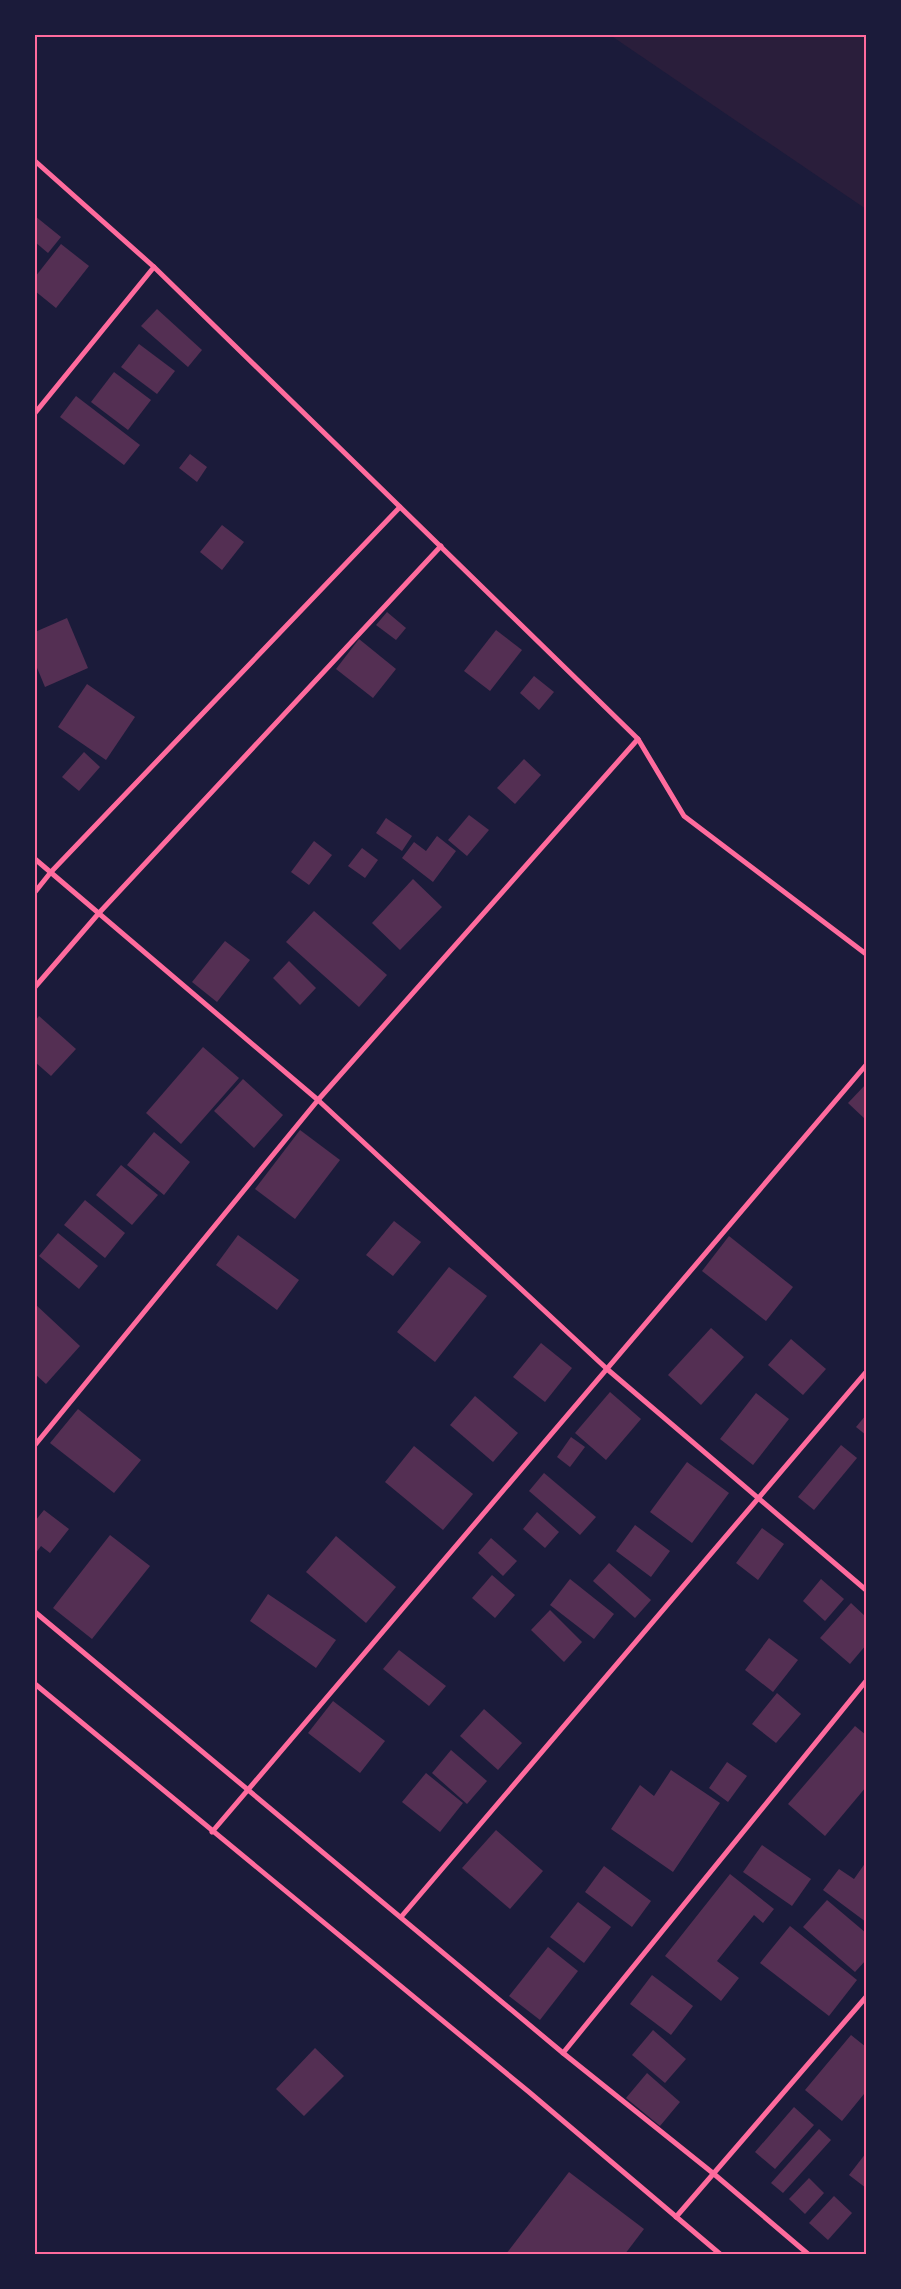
<svg xmlns="http://www.w3.org/2000/svg" width="901" height="2289" font-family="'Noto Serif',serif">
<rect width="100%" height="100%" fill="#1b1b3a"/>
<!-- green -->
<path fill="#2a1e3b" d="M610 35H866V209Z"/>
<!-- building -->
<g fill="#542f53">
<path d="M35 216 61 237 48 253 35 242Z"/>
<path d="M61 244 89 266 56 308 35 291V277Z"/>
<path d="M157 309 202 350 188 367 141 326Z"/>
<path d="M139 344 175 371 157 394 121 367Z"/>
<path d="M114 372 151 400 128 430 91 402Z"/>
<path d="M76 396 140 445 124 465 60 417Z"/>
<path d="M190 454 207 467 197 482 179 468Z"/>
<path d="M222 525 244 542 222 570 200 552Z"/>
<path d="M387 612 406 628 396 640 376 625Z"/>
<path d="M67 618 88 668 45 687 35 663V632Z"/>
<path d="M496 630 522 650 490 691 464 671Z"/>
<path d="M359 639 396 669 373 698 336 669Z"/>
<path d="M534 676 554 692 539 710 520 693Z"/>
<path d="M87 684 135 717 106 760 58 727Z"/>
<path d="M84 752 100 767 79 791 62 777Z"/>
<path d="M524 759 541 775 515 804 497 788Z"/>
<path d="M469 815 489 830 467 856 448 840Z"/>
<path d="M386 818 412 836 402 851 376 833Z"/>
<path d="M437 836 456 851 433 882 402 858 414 842 426 851Z"/>
<path d="M314 841 332 855 309 885 291 872Z"/>
<path d="M362 848 378 860 365 878 348 866Z"/>
<path d="M413 879 442 907 400 950 372 923Z"/>
<path d="M314 911 387 975 359 1007 286 942Z"/>
<path d="M225 941 250 960 217 1002 192 982Z"/>
<path d="M289 961 316 988 300 1005 273 978Z"/>
<path d="M39 1016 76 1049 51 1076 35 1062V1021Z"/>
<path d="M203 1047 239 1078 181 1144 146 1113Z"/>
<path d="M243 1079 283 1115 254 1148 214 1111Z"/>
<path d="M866 1084V1118L865 1119 848 1103Z"/>
<path d="M300 1130 340 1160 295 1219 255 1189Z"/>
<path d="M154 1132 190 1162 164 1195 127 1165Z"/>
<path d="M121 1165 158 1195 132 1225 96 1195Z"/>
<path d="M85 1200 125 1233 105 1258 64 1225Z"/>
<path d="M394 1221 421 1242 393 1276 366 1255Z"/>
<path d="M58 1233 98 1266 79 1289 39 1256Z"/>
<path d="M238 1235 299 1280 277 1310 216 1265Z"/>
<path d="M729 1236 793 1287 766 1321 702 1271Z"/>
<path d="M449 1267 487 1296 435 1362 397 1332Z"/>
<path d="M35 1304 80 1346 46 1384 35 1374Z"/>
<path d="M711 1328 744 1357 701 1405 668 1375Z"/>
<path d="M791 1339 826 1369 803 1395 768 1365Z"/>
<path d="M541 1343 572 1368 545 1402 513 1377Z"/>
<path d="M610 1392 641 1419 606 1460 575 1433Z"/>
<path d="M756 1393 789 1419 753 1465 720 1439Z"/>
<path d="M475 1396 518 1433 493 1462 450 1425Z"/>
<path d="M78 1409 141 1460 114 1493 50 1443Z"/>
<path d="M866 1415V1435L856 1427Z"/>
<path d="M571 1437 585 1447 570 1467 557 1457Z"/>
<path d="M841 1445 857 1458 814 1510 798 1497Z"/>
<path d="M414 1446 473 1494 443 1530 385 1482Z"/>
<path d="M687 1462 729 1493 692 1543 650 1512Z"/>
<path d="M544 1473 596 1517 580 1535 529 1491Z"/>
<path d="M44 1510 69 1529 50 1553 41 1546 35 1554V1521Z"/>
<path d="M537 1512 559 1532 545 1548 523 1529Z"/>
<path d="M635 1525 670 1551 651 1577 616 1551Z"/>
<path d="M762 1528 784 1544 758 1580 736 1563Z"/>
<path d="M110 1535 150 1566 92 1639 53 1608Z"/>
<path d="M336 1536 396 1587 366 1623 306 1572Z"/>
<path d="M491 1538 517 1561 503 1576 478 1553Z"/>
<path d="M609 1563 651 1600 635 1618 593 1581Z"/>
<path d="M492 1575 515 1595 495 1618 472 1598Z"/>
<path d="M570 1579 614 1614 594 1639 550 1605Z"/>
<path d="M821 1579 844 1599 825 1621 803 1601Z"/>
<path d="M268 1594 336 1640 316 1668 250 1621Z"/>
<path d="M851 1603 866 1617V1645L850 1664 820 1638Z"/>
<path d="M550 1610 582 1642 564 1662 531 1630Z"/>
<path d="M769 1638 798 1660 773 1692 745 1670Z"/>
<path d="M399 1650 446 1686 429 1706 383 1669Z"/>
<path d="M777 1693 801 1714 776 1743 752 1724Z"/>
<path d="M333 1701 385 1741 360 1773 308 1733Z"/>
<path d="M484 1709 522 1743 498 1770 460 1736Z"/>
<path d="M855 1726 866 1735V1787L825 1836 788 1804Z"/>
<path d="M451 1750 487 1781 467 1804 432 1773Z"/>
<path d="M727 1762 747 1776 728 1802 709 1788Z"/>
<path d="M671 1770 720 1803 673 1872 611 1829 640 1785 654 1796Z"/>
<path d="M426 1773 463 1803 440 1832 402 1802Z"/>
<path d="M496 1830 543 1871 510 1909 462 1868Z"/>
<path d="M762 1845 811 1879 792 1906 743 1872Z"/>
<path d="M866 1862V1922L823 1890 839 1869 854 1879Z"/>
<path d="M604 1866 651 1901 632 1927 585 1892Z"/>
<path d="M730 1874 774 1909 763 1923 754 1915 717 1961 739 1978 721 2001 665 1956Z"/>
<path d="M827 1900 866 1933V1960L855 1972 803 1927Z"/>
<path d="M578 1902 611 1927 584 1963 550 1937Z"/>
<path d="M790 1926 857 1980 829 2016 760 1963Z"/>
<path d="M548 1947 578 1971 540 2020 509 1996Z"/>
<path d="M652 1975 693 2006 671 2035 630 2004Z"/>
<path d="M653 2030 686 2059 665 2083 632 2055Z"/>
<path d="M851 2035 866 2047V2096L864 2094 842 2121 805 2090Z"/>
<path d="M315 2048 344 2076 304 2116 276 2089Z"/>
<path d="M647 2073 680 2102 660 2126 626 2098Z"/>
<path d="M794 2107 814 2125 775 2169 755 2152Z"/>
<path d="M819 2129 831 2140 783 2193 771 2183Z"/>
<path d="M866 2153V2188L849 2175Z"/>
<path d="M569 2172 644 2229 625 2254H506Z"/>
<path d="M809 2178 824 2193 805 2214 789 2199Z"/>
<path d="M834 2196 852 2213 828 2240 809 2223Z"/>
</g>
<g fill="none" stroke-linecap="round" stroke-linejoin="round">
<!-- minor -->
<g stroke="#ff6b9d" stroke-width="5">
<path d="M35 161 154 267 638 739 684 816 866 954"/>
<path d="M35 413 154 267"/>
<path d="M35 859 318 1100 607 1369 866 1590"/>
<path d="M35 892 51 872 400 507"/>
<path d="M35 987 99 913 441 546"/>
<path d="M35 1445 318 1100 638 739"/>
<path d="M35 1612 563 2053 714 2174 808 2254"/>
<path d="M35 1684 529 2092 720 2254"/>
<path d="M212 1832 866 1065"/>
<path d="M401 1917 866 1372"/>
<path d="M563 2053 866 1681"/>
<path d="M676 2217 866 1997"/>
</g>
</g>
<!-- border -->
<rect width="901" height="2289" fill="none" stroke="#1b1b3a" stroke-width="72"/>
<rect x="36" y="36" width="829" height="2217" fill="none" stroke="#ff6b9d" stroke-width="2"/>
</svg>
